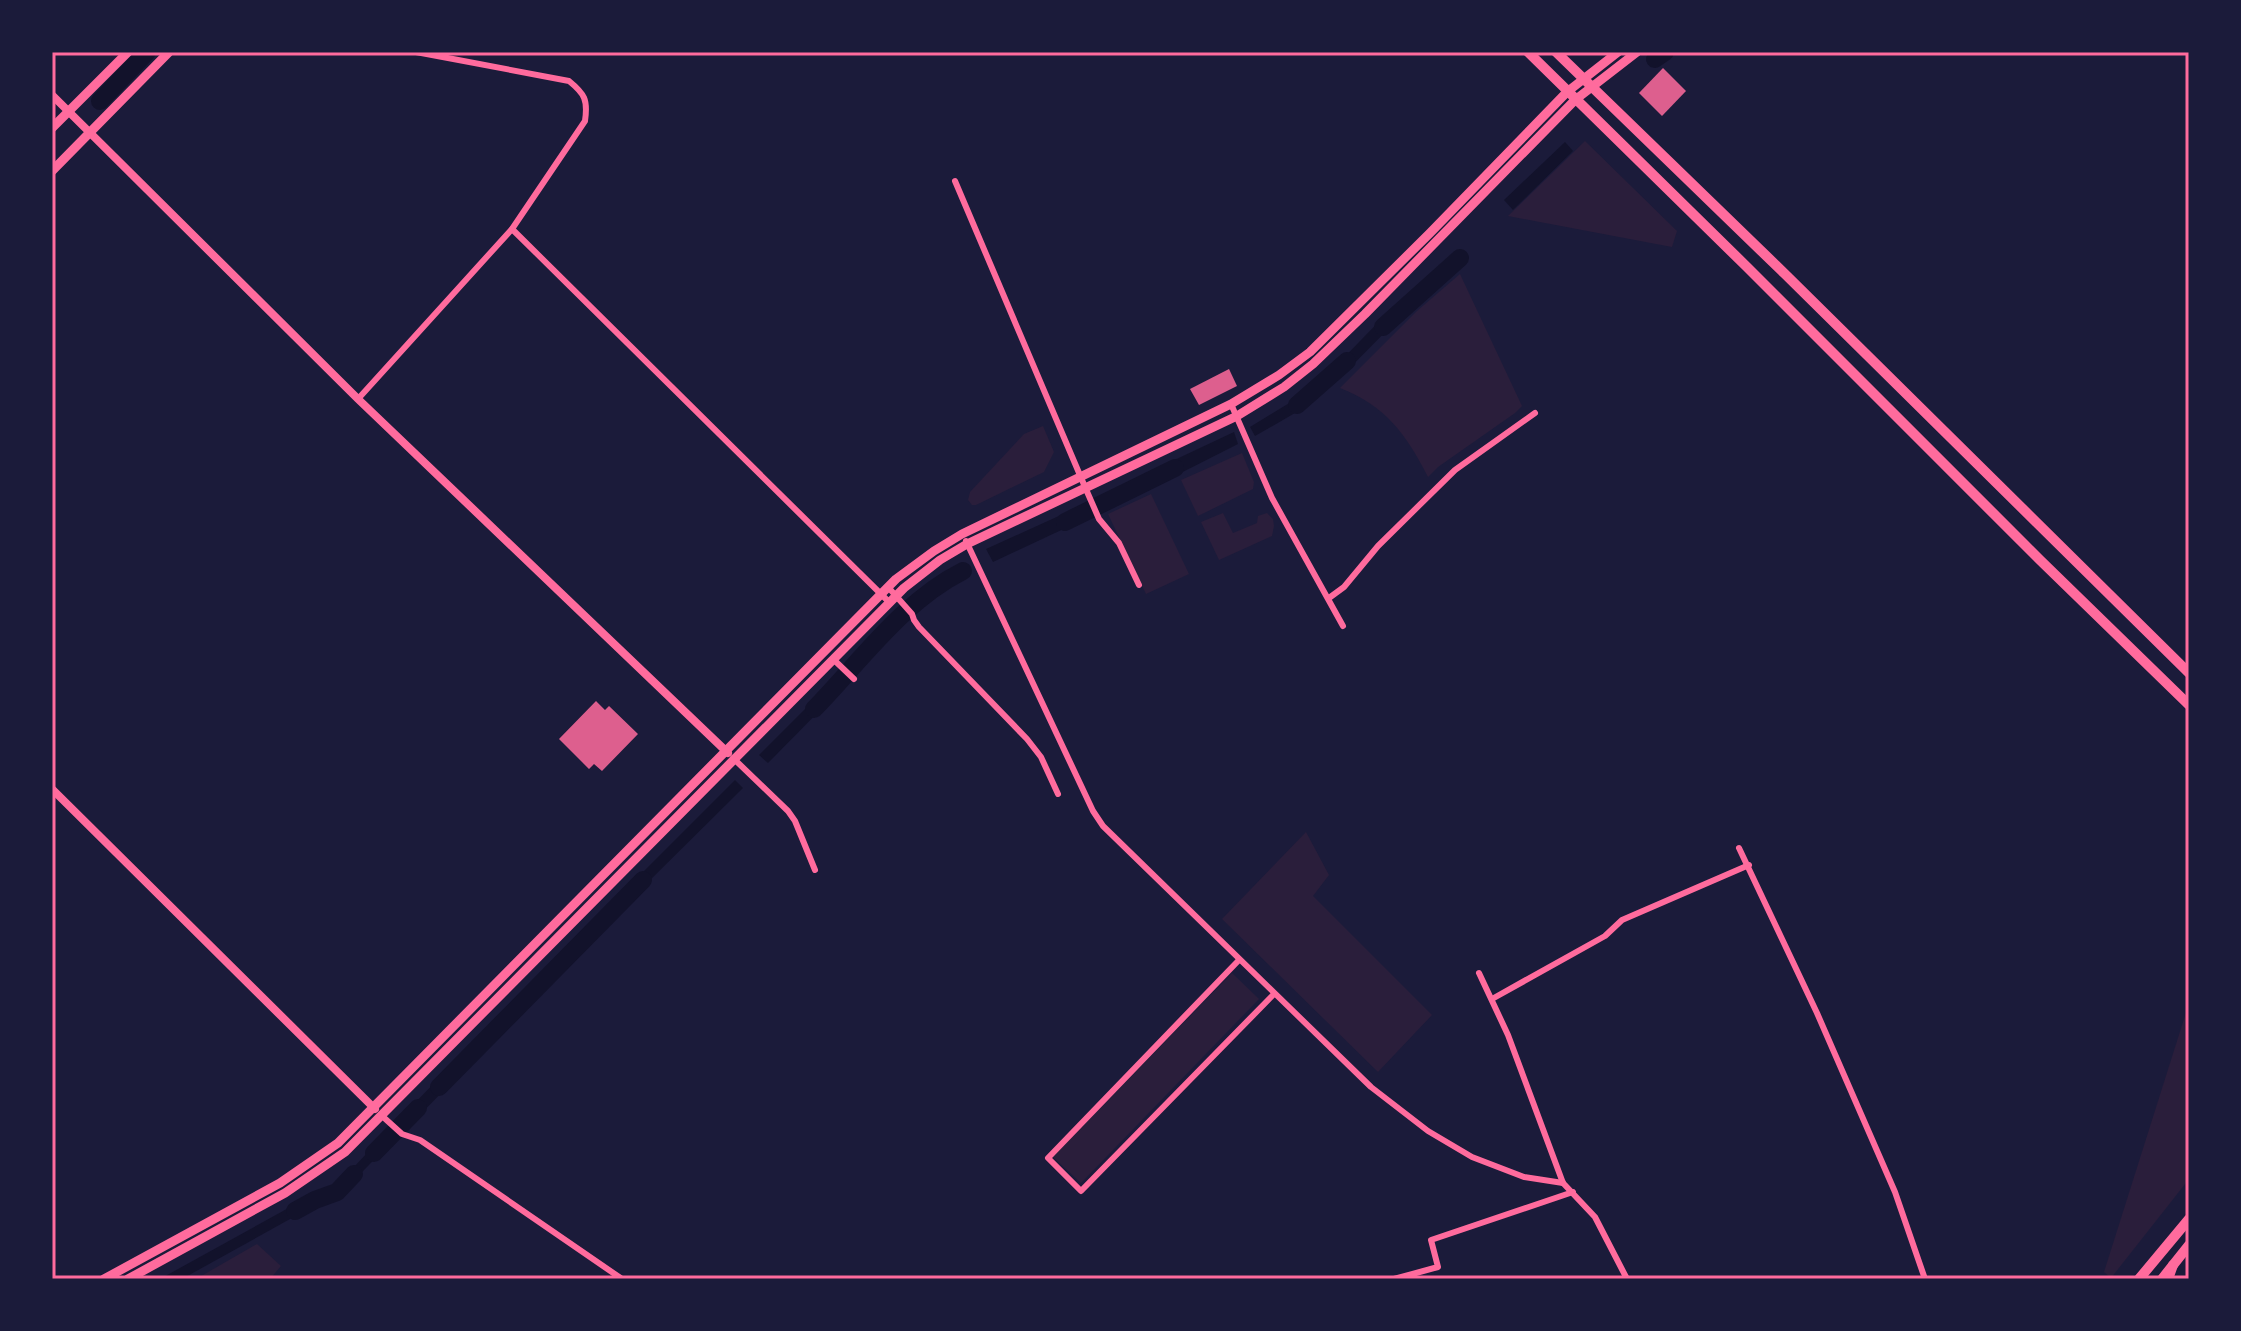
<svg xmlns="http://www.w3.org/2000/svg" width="2241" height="1331" font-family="'Open Sans',sans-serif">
<rect width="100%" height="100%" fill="#1b1b3a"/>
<!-- green -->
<g fill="#2a1e3b">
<path d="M1585 141 1677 231 1672 247 1508 216Z"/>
<path d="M1460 274 1522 406 1515 413 1438 467 1428 477C1406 434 1386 406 1340 388L1417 311Z"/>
<path d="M1043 426 1054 452 1044 472 976 505H972L968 500 970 492 1024 434Z"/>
<path d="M1242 453 1254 482 1253 489 1198 516 1181 480Z"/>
<path d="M1151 494 1189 574 1146 594 1108 514Z"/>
<path d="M1223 513 1233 533 1257 523 1258 516 1267 513 1273 519 1274 526 1272 536 1219 560 1201 522Z"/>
<path d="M1306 832 1329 875 1313 896 1432 1015 1378 1072 1222 919Z"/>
<path d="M1232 973 1259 999 1081 1183 1053 1157Z"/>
<path d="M2189 1003V1179L2111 1278 2104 1272Z"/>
<path d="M257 1244 281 1266 270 1279H196Z"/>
</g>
<!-- water -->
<g fill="#12122b">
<path d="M1565 142 1573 151 1513 210 1504 200Z"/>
<path d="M1456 254 1465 262 1418 302 1409 293Z"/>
<path d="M1395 305 1404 313 1335 383 1327 375Z"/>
<path d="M1311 386 1320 394 1295 413 1255 436 1250 427 1296 399Z"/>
<path d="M1234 432 1238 444 1157 485 1151 471Z"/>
<path d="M1140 478 1147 489 1102 511 1096 498Z"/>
<path d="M1083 505 1087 518 993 562 986 549Z"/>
<path d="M960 565 965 575 918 610 910 600Z"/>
<path d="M900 610 905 619 860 667 852 659Z"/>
<path d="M825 689 834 696 768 763 759 755Z"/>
<path d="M735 780 743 788 629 901 621 894Z"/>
<path d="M608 905 616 912 572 959 566 953Z"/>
<path d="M555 960 563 968 523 1009 515 1002Z"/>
<path d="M508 1009 516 1017 467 1067 459 1060Z"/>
<path d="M451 1066 459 1075 408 1127 398 1120Z"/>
<path d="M386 1133 394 1139 339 1196 334 1188Z"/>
<path d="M312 1195 317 1204 182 1279H160Z"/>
</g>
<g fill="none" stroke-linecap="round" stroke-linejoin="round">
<!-- river -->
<g stroke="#12122b" stroke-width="18">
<path d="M1655 59 1665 52"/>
<path d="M100 101 147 52"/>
<path d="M1383 327 1460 258"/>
<path d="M1297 405 1347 361"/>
<path d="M1065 522 1175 468"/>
<path d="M814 709C860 662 903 601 963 571"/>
<path d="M439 1087 643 880"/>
<path d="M374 1153 418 1108"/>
<path d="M295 1211 315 1200 337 1192 354 1174"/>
</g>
</g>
<!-- building -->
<g fill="#dd5f8e">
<path d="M1663 68 1686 91 1662 116 1639 93Z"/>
<path d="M1229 369 1237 386 1199 405 1190 389Z"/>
<path d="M596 701 605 710 609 706 638 734 602 771 594 764 589 769 559 739Z"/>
</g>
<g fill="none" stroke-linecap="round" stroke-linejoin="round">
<!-- minor -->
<g stroke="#ff6b9d" stroke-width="6">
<path d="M955 181 1085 487 1099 519 1119 543 1139 585"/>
<path d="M512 229 889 602"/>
<path d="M358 399 512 229 585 121C588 100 585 94 569 81L416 52"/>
<path d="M1231 404 1272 498 1343 626"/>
<path d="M966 541 1093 811 1103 826 1371 1087 1428 1131 1472 1157 1524 1177 1563 1183"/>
<path d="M888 587 912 614 914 620 919 627 1027 739 1041 757 1058 794"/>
<path d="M1329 598 1344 587 1378 546 1455 470 1535 413"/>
<path d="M833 659 854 679"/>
<path d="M733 758 788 811 795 821 815 870"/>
<path d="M1739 848 1817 1013 1895 1192 1925 1279"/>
<path d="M1239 960 1048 1158 1081 1191 1274 994"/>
<path d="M1479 973 1508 1035 1563 1183 1595 1217 1627 1279"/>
<path d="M1492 999 1605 936 1622 920 1749 865"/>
<path d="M381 1115 402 1134 420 1140 622 1279"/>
<path d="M1394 1279 1438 1267 1431 1240 1573 1192"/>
</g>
<!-- tertiary -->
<g stroke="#ff6b9d" stroke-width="8">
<path d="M52 95 358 399 728 753"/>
<path d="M52 789 375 1109"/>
</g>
<!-- secondary -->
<g stroke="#ff6b9d" stroke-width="9">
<path d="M52 128 128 52"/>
<path d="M52 171 169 52"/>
<path d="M104 1279 280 1183 338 1143 896 579 934 551 962 534 1231 404 1279 375 1310 352 1430 233 1567 92 1618 52"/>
<path d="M128 1279 285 1193 345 1152 904 588 940 560 967 544 1237 416 1284 387 1313 364 1365 314 1575 100 1637 52"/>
</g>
<!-- primary -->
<g stroke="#ff6b9d" stroke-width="10">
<path d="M1528 52 1747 267 2040 560 2189 705"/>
<path d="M1556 52 1785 274 2189 673"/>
<path d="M2139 1279 2189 1219"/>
<path d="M2162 1279 2189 1245"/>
</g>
<!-- trunk -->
<path stroke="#ff6b9d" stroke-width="10" d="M2168 1279 2173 1265"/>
</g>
<!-- border -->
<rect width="2241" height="1331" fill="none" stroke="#1b1b3a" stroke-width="108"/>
<rect x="54" y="54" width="2133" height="1223" fill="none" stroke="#ff6b9d" stroke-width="3"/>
</svg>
